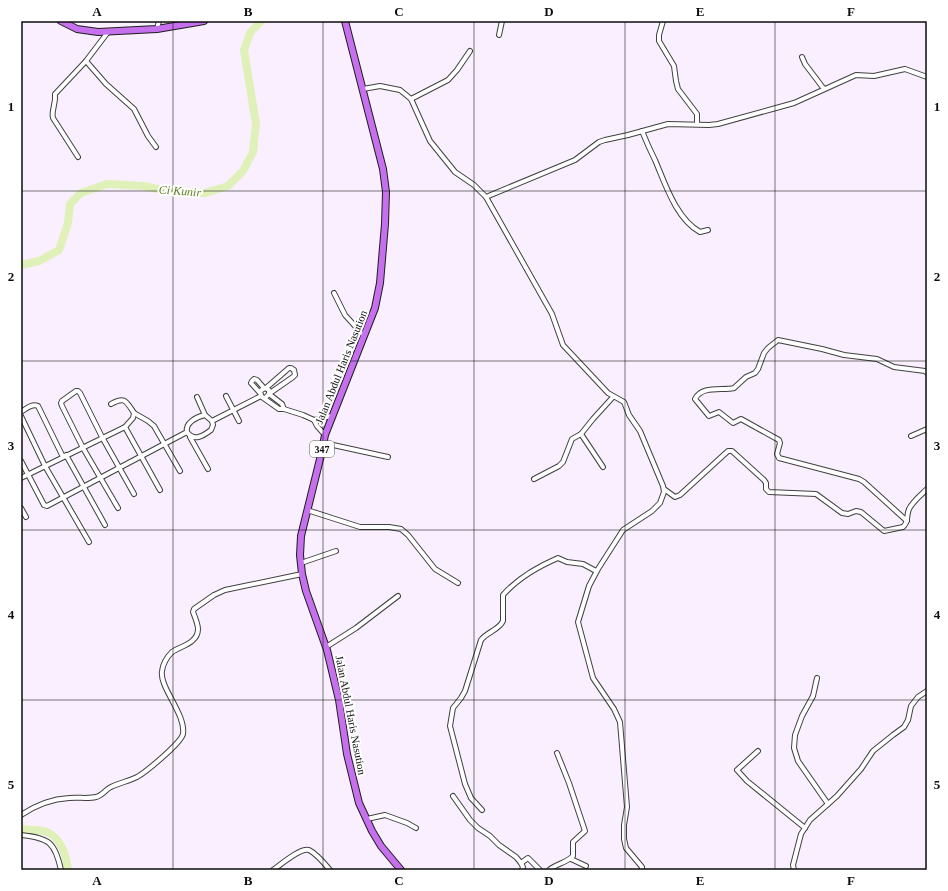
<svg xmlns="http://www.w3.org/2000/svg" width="948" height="891" font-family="Georgia,serif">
<rect width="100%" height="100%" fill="#faeffe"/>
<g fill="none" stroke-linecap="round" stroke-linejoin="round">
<!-- river -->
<g stroke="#dff1b8" stroke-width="8">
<path d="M21 265 39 261 59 250 68 223 70 204 81 193 107 184 143 186 172 192 205 193 228 186 243 171 253 152 256 124 244 50 250 33 261 21"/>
<path d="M21 829C28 830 36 830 44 831 61 836 66 854 68 870"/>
</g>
<defs>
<g id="minor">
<path d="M663 21 659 35V41L674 66 676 81 678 89 697 114V124"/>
<path d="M157 29 159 21"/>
<path d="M499 35 502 21"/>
<path d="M802 57 805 64 824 89"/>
<path d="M86 61 106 84 134 109 148 136 156 147"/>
<path d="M363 89 380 86 400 90 411 99 430 141 455 172 474 185 486 197 552 314 563 345 608 393 624 402 629 415 640 431 663 486 664 492 660 503 652 511 623 530 598 569 589 586 578 622 593 678 614 709 620 722 627 807 624 825V839L626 848 642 867V870"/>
<path d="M411 99 448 80 457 70 470 51"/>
<path d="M642 131C646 141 650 150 655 160 665 183 676 219 700 232L708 230"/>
<path d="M78 157 53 118C51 110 56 105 55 94L86 61 108 32"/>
<path d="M486 197 575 160 599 142 605 140 628 135 668 124 709 125 718 124 794 103 856 75 874 76 905 69 927 77"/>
<path d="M334 293 345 315 364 336"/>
<path d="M266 388 289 368H291L294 370 295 375 293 377 270 393"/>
<path d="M260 393 251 383 252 381 254 379 257 380 264 388"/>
<path d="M269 394 282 404 284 409"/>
<path d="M226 396 239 421"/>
<path d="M197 397 205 415"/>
<path d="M264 398 266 397 269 394V390L265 388 260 391 261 395 262 397 279 409H284L303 415 314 420 317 426 325 435"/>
<path d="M111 404C125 396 126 401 134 413L133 418 125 427"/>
<path d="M21 412C26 409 32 403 38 406L63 457"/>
<path d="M134 413 148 421 154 426 180 471"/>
<path d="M21 416 45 466 89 542"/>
<path d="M314 420 331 416"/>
<path d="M187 432C185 423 196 417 205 415L212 421"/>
<path d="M581 434 603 467"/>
<path d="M911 436 927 429"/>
<path d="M190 437 208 469"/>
<path d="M324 443 388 457"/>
<path d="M66 455 105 525"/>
<path d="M21 461 44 505 47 506 187 432C194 442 203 436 211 430L213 425 212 421 261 396"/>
<path d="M21 478 125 427 160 490"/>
<path d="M534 479 559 466 563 462 572 439 581 434 593 419 613 397"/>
<path d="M664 489 675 497 680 495 728 451H732L764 480 766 483V489L769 492 816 494 842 513 848 514 856 511 861 512 884 531 903 527C909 522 906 516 909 509 913 501 921 495 927 489"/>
<path d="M21 508 26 517"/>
<path d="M118 508 83 448 62 406 61 403 62 401 76 391H78L80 393 102 437 134 494"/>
<path d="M307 510 360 527H389L401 529 408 535 435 569 458 583"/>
<path d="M907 521 864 482 859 479 779 458 777 454 780 443 779 440 741 419 733 423 719 412 709 416 695 399C702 385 722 391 734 388L746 377 755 373 758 369 764 353 768 348 778 340 822 349 844 355 877 359 894 367 925 371 927 373"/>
<path d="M301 563 336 551"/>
<path d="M326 647 356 628 398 596"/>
<path d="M817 678 813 696 802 716 795 735 794 748 798 761 828 804"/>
<path d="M758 751 737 770 747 781 805 828"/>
<path d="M453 796 470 820 478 828 490 836 499 845 516 857 521 863 528 858 540 870"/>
<path d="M482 810 471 798 465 784 450 726 453 708 461 698 465 691 481 640C487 632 499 630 503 621V595C518 578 537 567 558 558L567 562 583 564 596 571"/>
<path d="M21 815C36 805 51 799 69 798 78 797 88 799 96 797 102 796 106 789 111 787 119 783 129 781 137 777 146 772 181 743 183 734 186 714 159 687 162 671 163 664 167 657 172 652 181 646 198 643 198 629 198 624 195 617 193 612L194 609 214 595 225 590 302 574"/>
<path d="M367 819 385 815 407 823 416 828"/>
<path d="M21 835C49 838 55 842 61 870"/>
<path d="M571 859 586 866"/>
<path d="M521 863 523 867 522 870"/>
<path d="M273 870C280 865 301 847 309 850 317 854 324 863 330 870"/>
<path d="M549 870C556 864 566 863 573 856V842L585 831 569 783 557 753"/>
<path d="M794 870 793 865 801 834 810 820 837 796 861 769 873 751 893 735 904 727 908 720 911 706 918 697 927 691"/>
</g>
<g id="primary">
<path d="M61 21 77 29 98 32 157 29 204 21"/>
<path d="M345 21 383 169 386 192 385 224 380 283 375 308 325 435 321 455 301 536 300 555 302 574 306 591 327 650 339 700 347 754 359 803 372 831 381 846 401 870"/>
</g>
</defs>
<!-- minor casing -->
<use href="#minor" stroke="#404040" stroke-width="6"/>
<!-- primary casing -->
<use href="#primary" stroke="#1e1e1e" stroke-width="8"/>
<!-- minor -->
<use href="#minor" stroke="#fff" stroke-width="4"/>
<!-- primary -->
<use href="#primary" stroke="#c670ed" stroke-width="6"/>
</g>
<!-- grid -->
<path fill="none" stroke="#0d0d0d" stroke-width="1" stroke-opacity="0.55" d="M173 21V870M323 21V870M474 21V870M625 21V870M775 21V870M21 191H927M21 361H927M21 530H927M21 700H927"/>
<g text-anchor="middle" stroke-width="4" stroke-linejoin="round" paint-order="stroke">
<!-- shield labels -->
<rect fill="#fff" stroke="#565656" stroke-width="1" x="310" y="441" width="24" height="16" rx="3"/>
<g font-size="10" font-weight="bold" fill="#0d0d0d">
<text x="322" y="453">347</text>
</g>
<!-- street labels -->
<g font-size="11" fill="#0d0d0d" stroke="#fff">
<text transform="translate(341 367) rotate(-68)" y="4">Jalan Abdul Haris Nasution</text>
<text transform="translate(351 715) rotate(79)" y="4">Jalan Abdul Haris Nasution</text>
</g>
<!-- water labels -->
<g font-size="12" font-style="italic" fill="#5c801f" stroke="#fff">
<text transform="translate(180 191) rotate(4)" y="4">Ci Kunir</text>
</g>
</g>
<!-- border -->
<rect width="948" height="891" fill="none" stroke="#ffffff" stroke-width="44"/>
<rect x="22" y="22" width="904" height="847" fill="none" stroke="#0d0d0d" stroke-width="1.5"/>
<g font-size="13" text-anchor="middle" font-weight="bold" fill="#0d0d0d">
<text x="97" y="16">A</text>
<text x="248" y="16">B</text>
<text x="399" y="16">C</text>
<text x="549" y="16">D</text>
<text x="700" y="16">E</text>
<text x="851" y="16">F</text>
<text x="11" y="111">1</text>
<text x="937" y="111">1</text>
<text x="11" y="281">2</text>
<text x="937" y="281">2</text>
<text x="11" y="450">3</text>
<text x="937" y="450">3</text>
<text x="11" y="619">4</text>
<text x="937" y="619">4</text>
<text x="11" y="789">5</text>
<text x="937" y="789">5</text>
<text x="97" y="885">A</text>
<text x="248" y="885">B</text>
<text x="399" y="885">C</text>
<text x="549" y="885">D</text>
<text x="700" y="885">E</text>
<text x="851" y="885">F</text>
</g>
</svg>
